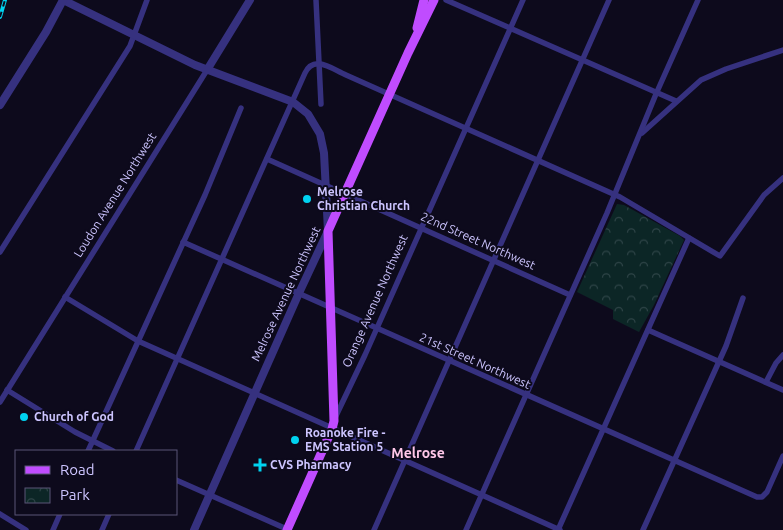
<svg xmlns="http://www.w3.org/2000/svg" width="783" height="530" font-family="Ubuntu,sans-serif">
<defs>
<pattern id="park-crowns" width="20" height="18" patternUnits="userSpaceOnUse" patternTransform="scale(1.25)"><rect width="20" height="18" fill="#0c2626"/><path d="M2 6a3 3 0 1 1 6 0M12 15a3 3 0 1 1 6 0" fill="none" stroke="#2e4447"/></pattern>
</defs>
<rect width="100%" height="100%" fill="#0d0a1c"/>
<!-- park -->
<path fill="url(#park-crowns)" d="M617 204 624 205 680 236 684 240 654 305 639 332 613 319V310L577 292Z"/>
<g fill="none" stroke-linecap="round" stroke-linejoin="round">
<!-- minor -->
<g stroke="#36317f" stroke-width="5.5">
<path d="M316 0 321 104"/>
<path d="M446 0 676 101"/>
<path d="M642 133 701 80 726 69 783 50"/>
<path d="M267 159 570 295"/>
<path d="M183 242 757 497H762L767 492 783 456"/>
<path d="M0 252 130 46 147 0"/>
<path d="M65 297 138 341 560 530"/>
<path d="M648 330 783 390"/>
<path d="M766 382 776 363 783 355"/>
<path d="M7 390 75 432 113 451"/>
<path d="M0 402 207 70"/>
<path d="M334 420 365 355 523 0"/>
<path d="M88 451 205 195 241 108"/>
<path d="M136 451 305 73C314 54 332 69 346 75L620 197 720 256 764 195 783 178"/>
<path d="M176 480 289 530"/>
<path d="M0 514 26 530"/>
<path d="M53 530 60 514"/>
<path d="M102 530 109 514"/>
<path d="M374 530 609 0"/>
<path d="M466 530 607 213 656 94 698 0"/>
<path d="M558 530 689 238"/>
<path d="M643 530 726 346 743 298"/>
</g>
<!-- tertiary -->
<g stroke="#36317f" stroke-width="8">
<path d="M63 0 195 65 293 102 308 114 320 134 324 153 328 231 299 293 194 530"/>
<path d="M207 70 250 0"/>
<path d="M0 105 46 32 63 0"/>
</g>
<!-- primary -->
<g stroke="#c04cff" stroke-width="9">
<path d="M417 28 424 0"/>
<path d="M287 530 332 429 334 421 328 231 408 53 434 0"/>
</g>
<defs>
<path id="rail" d="M0 17 5 0"/>
</defs>
<!-- rail casing -->
<use href="#rail" stroke="#00d2f0" stroke-width="4"/>
<!-- rail -->
<use href="#rail" stroke="#0d0a1c" stroke-width="2" stroke-dasharray="5.5" stroke-linecap="butt"/>
</g>
<!-- markers -->
<g fill="#00d2f0" stroke="#0d0a1c" stroke-width="2">
<circle cx="307" cy="199" r="5"/>
<circle cx="24" cy="417" r="5"/>
<circle cx="295" cy="440" r="5"/>
<path d="M257.5 457.5h5v5h5v5h-5v5h-5v-5h-5v-5h5z"/>
</g>
<g text-anchor="middle" stroke-width="4" stroke-linejoin="round" paint-order="stroke">
<!-- poi labels -->
<g font-size="12" font-weight="bold" fill="#cdc5ff" stroke="#0d0a1c" text-anchor="start">
<text x="317" y="196">Melrose<tspan x="317" dy="14">Christian Church</tspan></text>
<text x="34" y="421">Church of God</text>
<text x="305" y="437">Roanoke Fire -<tspan x="305" dy="14">EMS Station 5</tspan></text>
<text x="270" y="469">CVS Pharmacy</text>
</g>
<!-- street labels -->
<g font-size="12" fill="#cdc5ff" stroke="#0d0a1c">
<text transform="translate(115 195) rotate(-58)" y="4">Loudon Avenue Northwest</text>
<text transform="translate(478 241) rotate(24)" y="4">22nd Street Northwest</text>
<text transform="translate(286 294) rotate(-65)" y="4">Melrose Avenue Northwest</text>
<text transform="translate(375 301) rotate(-66)" y="4">Orange Avenue Northwest</text>
<text transform="translate(475 361) rotate(24)" y="4">21st Street Northwest</text>
</g>
<!-- neighbourhood labels -->
<g font-size="14" font-weight="bold" fill="#ffc7e9" stroke="#0d0a1c">
<text x="418" y="458">Melrose</text>
</g>
</g>
<!-- legend -->
<rect x="15" y="450" width="162" height="65" fill="#0d0a1c" stroke="#5a5577"/>
<rect x="25" y="466" width="25" height="8" fill="#c04cff" stroke="#5a5577"/>
<text x="60" y="475" font-size="15" fill="#cdc5ff">Road</text>
<rect x="25" y="488" width="25" height="15" fill="url(#park-crowns)" stroke="#5a5577"/>
<text x="60" y="500" font-size="15" fill="#cdc5ff">Park</text>
</svg>
